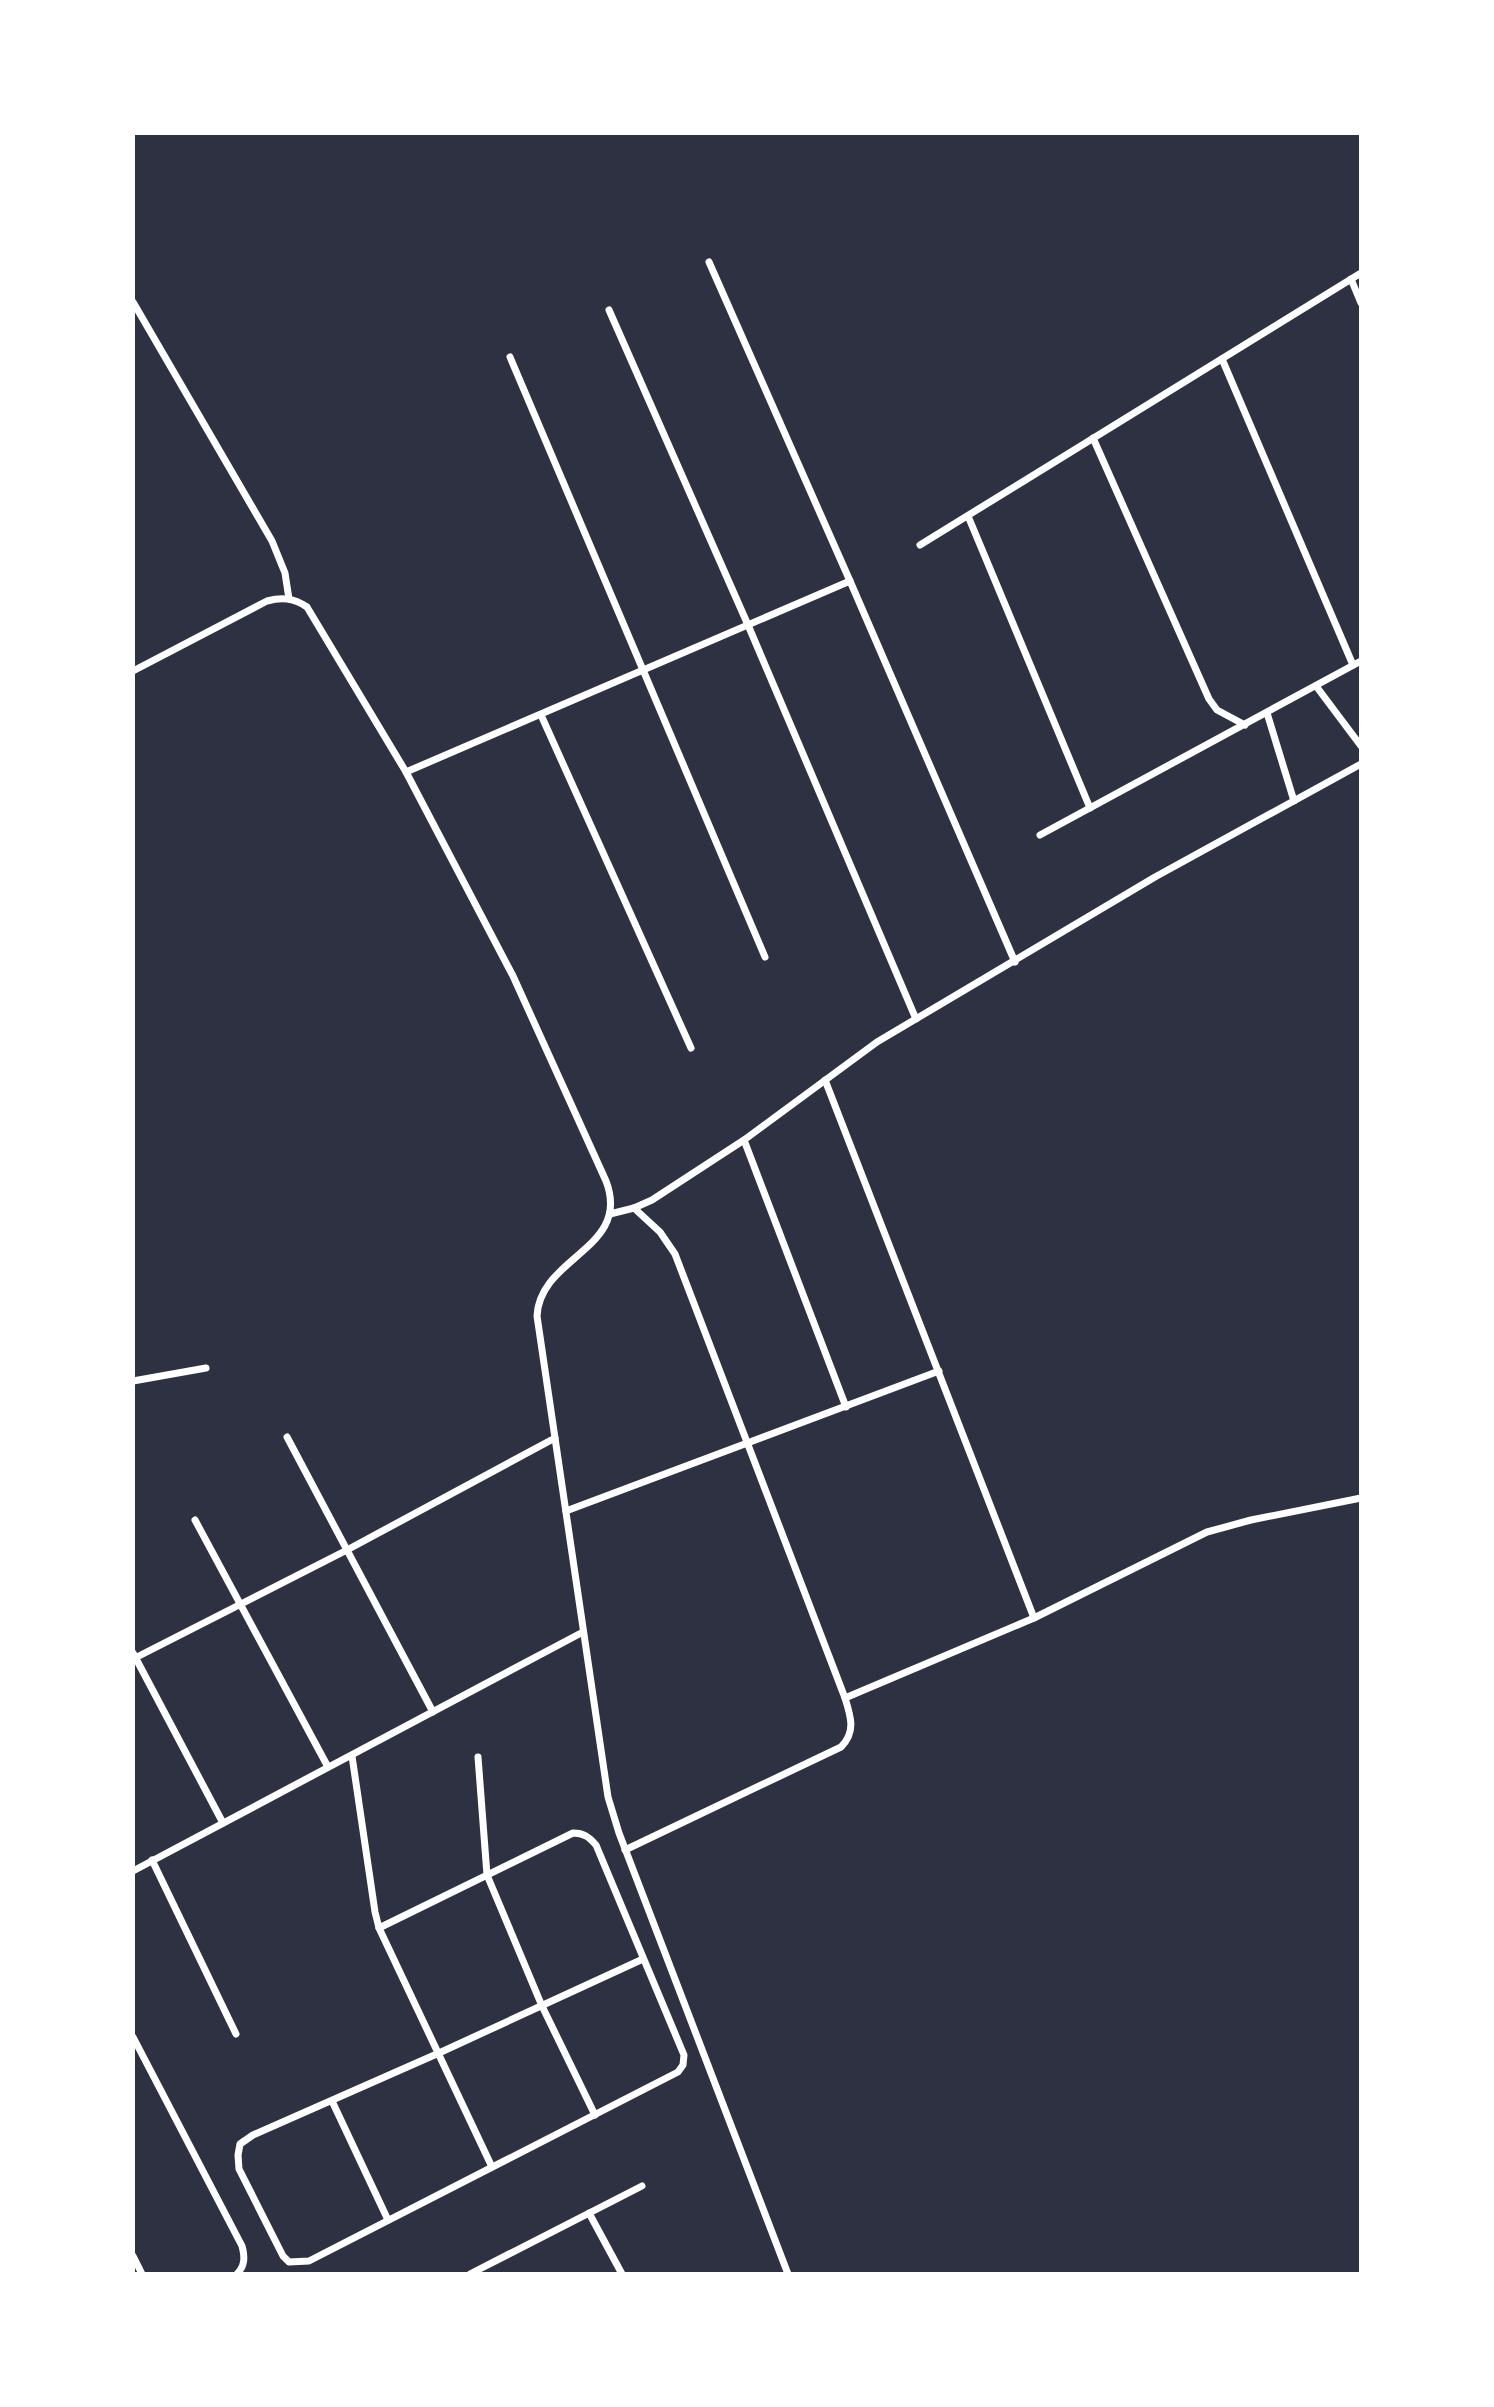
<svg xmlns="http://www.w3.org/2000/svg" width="1494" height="2407" font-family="Inter,sans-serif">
<rect width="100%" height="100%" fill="#2d3142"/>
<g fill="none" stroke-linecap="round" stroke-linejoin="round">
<!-- minor -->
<g stroke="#fff" stroke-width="7">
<path d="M709 262 850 581 1015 962"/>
<path d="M1351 279 1361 303"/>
<path d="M133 302 272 541 285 573 289 599"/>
<path d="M609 310 748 625 916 1019"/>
<path d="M510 357 765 957"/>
<path d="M1222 359 1353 665"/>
<path d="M1093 438 1209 699 1217 710 1245 725"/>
<path d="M968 516 1090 808"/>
<path d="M920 545 1361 273"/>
<path d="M133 671 267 601C282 597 294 598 307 607L406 772 513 976 606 1181C632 1249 540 1256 537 1316L608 1797 619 1833 788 2274"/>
<path d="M1316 686 1361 746"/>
<path d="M1267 713 1294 801"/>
<path d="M541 715 691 1048"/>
<path d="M406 772 850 581"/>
<path d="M1040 835 1361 661"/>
<path d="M825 1080 1034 1618"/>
<path d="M744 1140 846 1407"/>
<path d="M610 1214 634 1208 652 1200 744 1140 877 1042 1155 877 1361 764"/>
<path d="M133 1381 206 1368"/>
<path d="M287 1437 433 1712"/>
<path d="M566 1511 939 1371"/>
<path d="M195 1520 328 1767"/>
<path d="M133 1653 223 1823"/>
<path d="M133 1659 347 1550 555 1438"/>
<path d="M845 1698 1034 1618 1207 1532 1251 1520 1361 1498"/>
<path d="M352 1756 375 1912 379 1928 492 2167"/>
<path d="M478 1757 487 1875 542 2006 595 2115"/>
<path d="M625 1850 841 1747C856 1732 851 1717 845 1698L675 1254 660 1232 634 1208"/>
<path d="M152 1860 236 2034"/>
<path d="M133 1871 583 1632"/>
<path d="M379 1928 573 1833C584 1833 589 1837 596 1845L684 2055 683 2065 678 2072 309 2261 289 2262 283 2256 239 2169 238 2155 240 2144 253 2135 439 2053 643 1959"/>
<path d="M133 2037 242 2246C245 2257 245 2266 237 2274"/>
<path d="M332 2101 388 2220"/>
<path d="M589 2213 622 2274"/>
<path d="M133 2256 142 2274"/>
<path d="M470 2274 642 2186"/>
</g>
</g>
<!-- border -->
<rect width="1494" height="2407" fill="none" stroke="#ffffff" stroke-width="270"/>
</svg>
